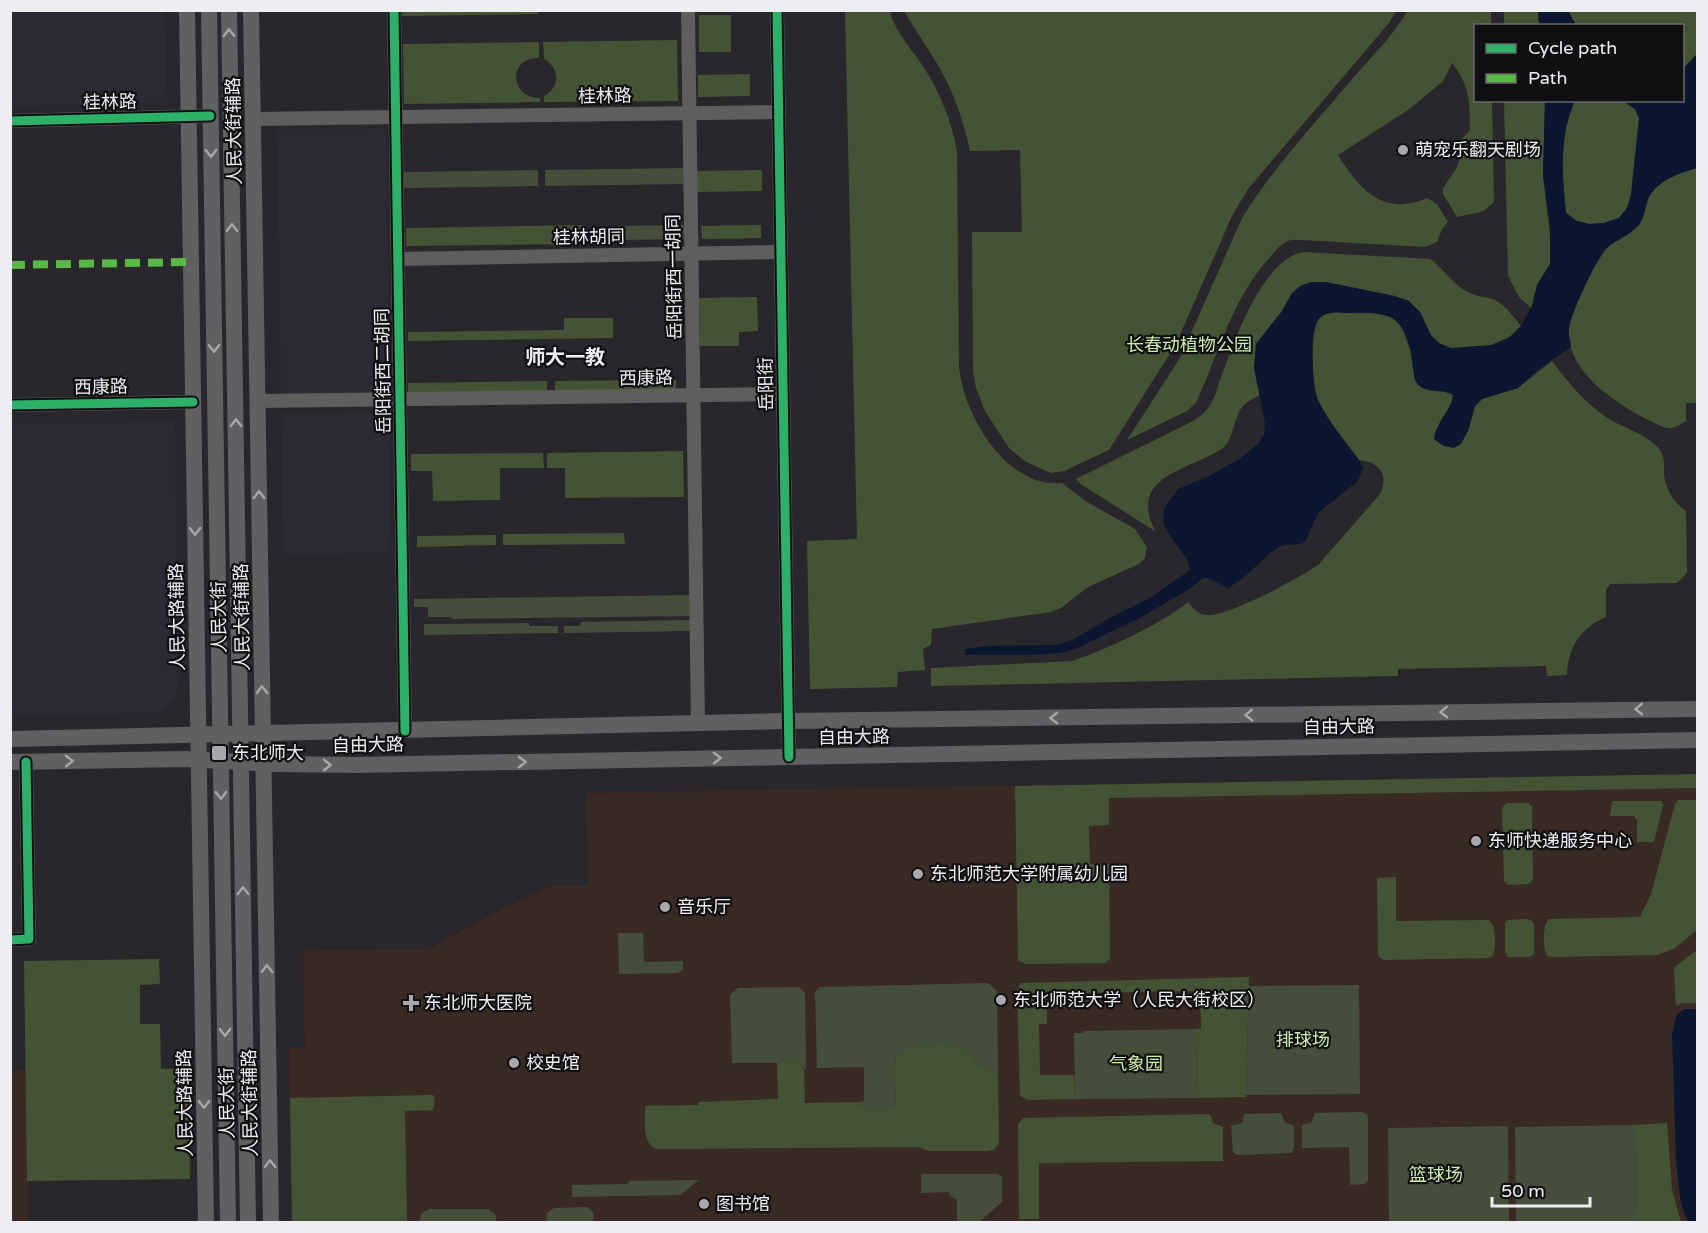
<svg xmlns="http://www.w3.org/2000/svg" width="1708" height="1233" font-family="'Varela Round','Noto Sans SC',sans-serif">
<rect width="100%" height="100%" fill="#29272b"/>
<!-- built -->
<g fill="#2e2a35">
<path d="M10 11H165L167 103 11 106Z"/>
<path d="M386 128 390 393 281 395 277 129Z"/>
<path d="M389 412 391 553 283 554 281 414Z"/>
<path d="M175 422 178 690 174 698 165 708 155 713 11 715V424Z"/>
</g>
<!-- education -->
<g fill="#392a24">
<path d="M1697 774V1222H292L289 1049 305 1048 303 951 429 949 502 909 551 886 588 885 586 793Z"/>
<path d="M26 1070 28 1222H11L10 1071Z"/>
</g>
<!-- green -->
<g fill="#444e3a">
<path d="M685 168V184L545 186V170Z"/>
<path d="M538 170V186L404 188V172Z"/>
<path d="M684 225V239L619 240V226Z"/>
<path d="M691 595 692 616 452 619 451 617H428V607H414V599Z"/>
<path d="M691 620 692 631 564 633V626H580L581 622Z"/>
<path d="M529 623V626H558V633L424 635V624Z"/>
<path d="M618 933H643L644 962 683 961V969L678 973 619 974Z"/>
<path d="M988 983 997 991 998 1073 981 1067 961 1046 895 1058V1109H866L859 1106 858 1102 864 1101V1067L817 1068 815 992 820 987Z"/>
<path d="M1359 985 1360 1094 1246 1095 1249 986Z"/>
<path d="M799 987 805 993 806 1069C796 1063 790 1057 777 1063H732L730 995 738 988Z"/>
<path d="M1197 1029 1198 1098 1075 1099 1074 1033H1083V1031Z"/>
<path d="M1362 1112 1367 1114 1368 1118V1180L1365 1184 1350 1185 1349 1147 1302 1148V1125L1311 1123 1315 1113Z"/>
<path d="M1281 1113 1285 1123 1294 1125V1148L1292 1153 1237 1155 1233 1152 1231 1126 1242 1123 1244 1114Z"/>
<path d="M1635 1125 1636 1222H1516L1515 1127Z"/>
<path d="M1508 1126 1509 1222H1389L1388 1128Z"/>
<path d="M921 1174H998L1002 1177V1202L979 1222H957V1200L950 1196 949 1192 921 1193Z"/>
<path d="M699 1180 680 1195 572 1197V1185L628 1184 629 1181Z"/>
<path d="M588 1207 594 1214 593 1222H546L547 1213 554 1208Z"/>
<path d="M430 1209H488L495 1214 497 1222H419L422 1213Z"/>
</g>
<!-- forest -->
<g fill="#455335">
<path d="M538 10V14L402 16V10Z"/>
<path d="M1408 10 1491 11V25L1476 26V100L1492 101 1494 202 1484 211 1457 217 1443 194V188L1456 169 1460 158 1461 140 1470 130C1470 102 1470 86 1452 63L1443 81 1411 108 1338 155C1359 189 1383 217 1427 198L1437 204 1448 222 1442 229 1437 242 1425 247 1302 240C1298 240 1292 239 1288 241 1281 244 1275 251 1271 256 1232 298 1219 353 1196 403L1187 411 1127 440 1180 358 1242 218C1273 168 1315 123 1353 78 1372 56 1393 36 1408 10Z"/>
<path d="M845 11H890C894 30 912 50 923 66 940 93 952 121 957 152L959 367C964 416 1006 488 1062 483L1087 502 1135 529 1147 547 1145 558 1139 564 1088 587 1061 608 1051 612 932 629 931 645 923 649 925 670 898 672 897 687 810 689 807 541 857 539Z"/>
<path d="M904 11H1396L1389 23 1248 189 1232 216 1176 344 1109 450 1064 471 1051 473 1026 462 1009 448 985 411 976 388 973 372 972 232H1022L1020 150 970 151C964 122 954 93 939 67 928 48 915 30 904 11Z"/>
<path d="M1504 11H1538L1539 25 1504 26Z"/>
<path d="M1568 11H1697V54L1683 69 1682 26 1576 25Z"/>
<rect x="699" y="15" width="32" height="37"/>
<path d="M677 40 678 101 544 102V96C561 87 560 68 544 59L543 42Z"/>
<path d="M539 42V58C508 56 509 99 540 98V102L404 104 403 44Z"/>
<path d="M750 74V96L698 97V75Z"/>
<path d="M1504 101H1545L1543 176 1551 244 1550 264 1537 285 1531 308 1519 297 1508 276Z"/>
<path d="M1575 101H1623L1635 109 1639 118 1631 195 1627 208 1619 218 1604 223 1589 224 1576 221 1566 213C1562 177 1559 134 1575 101Z"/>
<path d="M1697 168 1698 403H1686V421C1681 424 1676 428 1670 428 1661 428 1652 421 1644 418 1613 401 1569 372 1568 332 1568 318 1596 260 1606 249 1615 239 1631 235 1639 225 1645 218 1645 207 1648 199 1657 180 1680 173 1697 168Z"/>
<path d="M762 170V191L695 192V171Z"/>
<path d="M585 225V244L406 246V228Z"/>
<path d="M761 225V238L702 239 701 226Z"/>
<path d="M1303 252 1430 259C1444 268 1453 286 1470 293 1476 296 1483 297 1489 298 1504 302 1511 314 1521 326 1517 329 1514 333 1511 336 1495 348 1457 355 1439 344 1429 337 1425 323 1420 312L1365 291 1326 282 1292 293 1282 311 1256 344 1254 368 1260 395C1254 398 1248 401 1244 405 1233 416 1235 435 1225 446 1220 451 1214 453 1209 456 1174 473 1131 482 1155 531L1082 485 1076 479 1195 420C1199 416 1205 413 1208 408 1216 398 1219 381 1224 369 1236 336 1264 259 1303 252Z"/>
<path d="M757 297 758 331 739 332V346H700L699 298Z"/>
<path d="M1335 312C1352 313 1372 311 1387 316 1405 322 1405 340 1412 354 1417 367 1426 379 1433 391H1447L1453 395 1452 403 1441 420 1434 439 1444 446 1454 448 1468 431 1475 406 1482 399 1518 388 1552 361C1567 381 1584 402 1606 417 1622 428 1648 434 1660 450 1665 457 1664 465 1664 473 1665 489 1673 502 1686 511L1687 573 1677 583 1610 584 1606 590V617C1580 628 1568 648 1567 675L1547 676 1546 666 1398 669V676L931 686V668L1072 661C1106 650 1161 624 1188 602 1193 608 1197 614 1206 615 1225 618 1302 577 1319 564L1380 494C1389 475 1380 462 1359 460 1345 441 1326 420 1317 398 1312 385 1310 330 1318 319 1322 314 1330 313 1335 312Z"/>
<path d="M564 318H613V338L408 341V332L564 330Z"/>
<path d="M676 380V390L555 391V381Z"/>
<path d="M547 381V391L408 393V383Z"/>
<path d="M683 451 684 497 565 498V468H547V453Z"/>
<path d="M543 453 544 468H500V500L433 501 432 471H411V454Z"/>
<path d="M624 533 625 544 503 545V534Z"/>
<path d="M496 535V545L417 547V536Z"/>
<path d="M1698 774 1697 788 1109 798V825L1089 826 1090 864H1109L1110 959 1105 963 1026 964 1018 960 1015 786Z"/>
<path d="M1678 800H1697V930L1674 949 1657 955 1551 957 1547 956C1543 946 1542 926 1549 919L1640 917 1651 894 1675 804Z"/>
<path d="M1612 801H1662L1663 805 1654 842H1637V820L1634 816H1610Z"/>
<path d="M1508 803H1528L1532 807 1533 879 1529 884 1508 885 1504 881 1502 809 1504 805Z"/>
<path d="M1396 877V921L1489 920C1497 927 1496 947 1493 956L1488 958 1384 960 1380 958 1378 954 1377 878Z"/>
<path d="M1528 919 1532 921 1534 925V954L1529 957H1508L1505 952V923L1508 920Z"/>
<path d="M1697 950V1003H1682L1676 1006 1674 969 1677 965Z"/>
<path d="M159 959 160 984 140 985V1024H160L161 1069 189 1068 190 1179 27 1181 24 961Z"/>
<path d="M1249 977 1246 1097 1198 1098 1197 1029 1201 1028 1200 991 1080 993V997L1047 998V1024H1039L1040 1075H1074L1075 1099 1028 1100 1020 1096 1017 991 1021 983Z"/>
<path d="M944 1044 961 1046 981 1067 998 1073 999 1142 994 1150 987 1151H929L919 1147 656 1149C641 1142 646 1121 645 1106L698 1105V1102L778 1099 777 1063C789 1058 795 1060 804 1069L805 1103 858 1102 859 1106 866 1109H895C898 1057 879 1045 944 1044Z"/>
<path d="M433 1095 435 1098 433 1110 405 1111 407 1222H292L290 1098Z"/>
<path d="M1210 1114 1213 1123 1223 1127V1161L1039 1163V1219H1019L1018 1124 1023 1118Z"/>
<path d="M1667 1123 1672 1190 1681 1222H1636L1635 1125Z"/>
</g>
<!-- water -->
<g fill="#0b1730">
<path d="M1538 11H1568L1576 25H1539Z"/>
<path d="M1697 54V168C1680 173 1657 180 1648 199 1645 208 1644 218 1638 225 1631 235 1618 239 1608 247 1597 256 1571 313 1569 329 1568 335 1571 341 1571 347L1539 369 1518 388 1482 399 1475 406 1468 431 1461 444 1454 448 1444 446 1434 439C1436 422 1451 412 1453 395 1442 388 1424 395 1416 382 1414 379 1414 373 1413 369 1411 350 1408 326 1390 317 1377 311 1358 313 1344 313 1336 312 1325 312 1319 319 1309 330 1312 386 1318 400 1328 421 1345 441 1359 460L1363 468 1358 481 1318 513 1305 542C1296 547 1286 542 1277 548 1260 560 1247 578 1228 588L1208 578H1203L1191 588 1140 618 1075 649 1060 653 1031 655H965V649L985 646 1056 645 1074 639 1119 613 1148 599 1190 570 1188 561 1167 531 1163 523 1164 509 1178 489 1207 477 1238 460 1258 444 1264 434 1265 424 1254 368 1256 344 1282 311 1292 293 1300 286 1311 282H1326L1395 296 1409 301 1420 312 1431 335 1439 343 1451 348 1491 345 1510 337 1521 326 1533 304 1537 285 1550 264V225L1543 176 1545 101H1575C1559 134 1562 177 1566 213L1577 221 1589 224 1604 223 1619 218 1627 208 1631 195 1639 118 1635 109 1623 101 1682 100 1683 69Z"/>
<path d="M1684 1009H1697V1222H1688L1681 1204 1676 1162 1672 1034 1676 1016Z"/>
</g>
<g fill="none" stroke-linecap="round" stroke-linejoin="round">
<!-- minor -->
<g stroke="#5f5e5f" stroke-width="14">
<path d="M394 10 405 731"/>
<path d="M688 10 698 724"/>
<path d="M777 10 789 757"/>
<path d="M253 119 779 112"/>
<path d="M10 121 210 116"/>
<path d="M398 259 781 252"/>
<path d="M258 401 783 394"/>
<path d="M10 405 193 402"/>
<path d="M10 940 29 939 26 762"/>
</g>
<!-- major -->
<g stroke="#605f61" stroke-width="16">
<path d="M187 10 206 1222"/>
<path d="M209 10 228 1222"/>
<path d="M229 10 248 1222"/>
<path d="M251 10 271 1222"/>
<path d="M10 739 788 721 1698 709"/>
<path d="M10 762 187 759 275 764 355 765 1698 740"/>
</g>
<!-- quiet -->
<path stroke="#58b947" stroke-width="8" stroke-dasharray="15 8" stroke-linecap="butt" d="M10 265 191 262"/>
<defs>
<g id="cycleway">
<path d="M394 10 405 731"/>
<path d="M777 10 789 757"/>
<path d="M10 121 210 116"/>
<path d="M10 405 193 402"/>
<path d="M10 940 29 939 26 762"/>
</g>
</defs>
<!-- cycleway casing -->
<use href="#cycleway" stroke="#101012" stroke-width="13"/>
<!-- cycleway -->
<use href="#cycleway" stroke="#2db169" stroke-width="9"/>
</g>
<!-- one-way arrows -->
<defs><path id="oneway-chevron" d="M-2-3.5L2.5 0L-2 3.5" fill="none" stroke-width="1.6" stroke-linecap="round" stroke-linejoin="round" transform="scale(1.5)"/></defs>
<g stroke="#a7a6a9">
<use href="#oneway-chevron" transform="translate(229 33) rotate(-91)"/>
<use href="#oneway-chevron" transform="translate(211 153) rotate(89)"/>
<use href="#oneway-chevron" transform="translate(232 228) rotate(-91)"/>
<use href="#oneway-chevron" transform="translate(214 348) rotate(89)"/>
<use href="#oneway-chevron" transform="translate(236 423) rotate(-91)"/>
<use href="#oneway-chevron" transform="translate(259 495) rotate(-91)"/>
<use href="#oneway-chevron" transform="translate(195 531) rotate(89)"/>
<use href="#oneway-chevron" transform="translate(262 690) rotate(-91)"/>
<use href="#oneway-chevron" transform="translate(1639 709) rotate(179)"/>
<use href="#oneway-chevron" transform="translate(1444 712) rotate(179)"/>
<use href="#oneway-chevron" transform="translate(1249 715) rotate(179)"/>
<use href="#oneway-chevron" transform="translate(1054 718) rotate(179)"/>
<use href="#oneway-chevron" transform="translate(717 758) rotate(-1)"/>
<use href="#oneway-chevron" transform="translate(69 761) rotate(-1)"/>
<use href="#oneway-chevron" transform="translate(522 762) rotate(-1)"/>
<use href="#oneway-chevron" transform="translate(327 765)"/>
<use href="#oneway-chevron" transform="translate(221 795) rotate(89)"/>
<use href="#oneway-chevron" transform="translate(243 891) rotate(-91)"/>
<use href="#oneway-chevron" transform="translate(267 969) rotate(-91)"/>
<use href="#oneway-chevron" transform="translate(225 1032) rotate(89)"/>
<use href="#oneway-chevron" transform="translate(204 1104) rotate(89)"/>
<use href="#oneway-chevron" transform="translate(270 1164) rotate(-91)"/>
</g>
<!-- markers -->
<g fill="#a9a8ac" stroke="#101012" stroke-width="2">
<circle cx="1403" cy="150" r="6"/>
<rect x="211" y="745" width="16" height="16" rx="3"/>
<circle cx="1476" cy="841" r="6"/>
<circle cx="918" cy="874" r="6"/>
<circle cx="665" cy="907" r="6"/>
<circle cx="1001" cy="1000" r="6"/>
<path d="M408 994h6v6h6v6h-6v6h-6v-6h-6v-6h6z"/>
<circle cx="514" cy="1063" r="6"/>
<circle cx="704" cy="1204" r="6"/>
</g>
<g text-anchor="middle" stroke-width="4.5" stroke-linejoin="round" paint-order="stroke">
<!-- street labels -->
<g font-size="18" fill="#eeedf1" stroke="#101012">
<text transform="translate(605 96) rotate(-1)" y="6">桂林路</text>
<text transform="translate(110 102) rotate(-1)" y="6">桂林路</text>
<text transform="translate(234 131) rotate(-91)" y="6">人民大街辅路</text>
<text transform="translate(589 237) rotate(-1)" y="6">桂林胡同</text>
<text transform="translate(674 277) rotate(-91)" y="6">岳阳街西一胡同</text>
<text transform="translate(383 371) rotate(-91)" y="6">岳阳街西二胡同</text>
<text transform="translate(646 378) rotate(-1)" y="6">西康路</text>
<text transform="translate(766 384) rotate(-91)" y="6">岳阳街</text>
<text transform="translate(101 387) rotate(-1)" y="6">西康路</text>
<text transform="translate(177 617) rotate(-91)" y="6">人民大路辅路</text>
<text transform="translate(219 617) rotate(-91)" y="6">人民大街</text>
<text transform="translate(242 617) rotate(-91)" y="6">人民大街辅路</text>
<text transform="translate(1339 727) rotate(-1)" y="6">自由大路</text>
<text transform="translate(854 737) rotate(-1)" y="6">自由大路</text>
<text transform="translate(368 745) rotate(-1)" y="6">自由大路</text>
<text transform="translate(185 1103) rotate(-91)" y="6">人民大路辅路</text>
<text transform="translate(227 1103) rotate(-91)" y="6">人民大街</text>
<text transform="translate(250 1103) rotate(-91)" y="6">人民大街辅路</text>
</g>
<!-- poi labels -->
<g font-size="18" fill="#eeedf1" stroke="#101012" text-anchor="start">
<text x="1415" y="156">萌宠乐翻天剧场</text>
<text x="232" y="759">东北师大</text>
<text x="1488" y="847">东师快递服务中心</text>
<text x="930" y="880">东北师范大学附属幼儿园</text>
<text x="677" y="913">音乐厅</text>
<text x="1013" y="1006">东北师范大学（人民大街校区）</text>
<text x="424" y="1009">东北师大医院</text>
<text x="526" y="1069">校史馆</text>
<text x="716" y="1210">图书馆</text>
</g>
<!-- park labels -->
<g font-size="18" fill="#cdecac" stroke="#101012">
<text x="1189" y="351">长春动植物公园</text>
<text x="1303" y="1046">排球场</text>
<text x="1136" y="1070">气象园</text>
<text x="1436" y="1181">篮球场</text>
</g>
<!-- neighbourhood labels -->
<g font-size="20" font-weight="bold" fill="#eeedf1" stroke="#101012">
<text x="565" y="364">师大一教</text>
</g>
</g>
<!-- border -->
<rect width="1708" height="1233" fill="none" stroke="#eeedf1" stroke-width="24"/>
<!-- legend -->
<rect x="1474" y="24" width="210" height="78" fill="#101012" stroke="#69686b" stroke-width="1.5"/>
<rect x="1486" y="44" width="30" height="9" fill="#2db169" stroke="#69686b" stroke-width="1.5"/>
<text x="1528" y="54" font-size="18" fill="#eeedf1">Cycle path</text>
<rect x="1486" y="74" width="30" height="9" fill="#58b947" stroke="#69686b" stroke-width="1.5"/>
<text x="1528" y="84" font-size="18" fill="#eeedf1">Path</text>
<!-- scale -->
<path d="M1492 1197v9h98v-9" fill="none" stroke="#eeedf1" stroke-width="3"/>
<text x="1501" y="1197" font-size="18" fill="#eeedf1" stroke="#101012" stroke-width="4.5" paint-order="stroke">50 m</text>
</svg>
